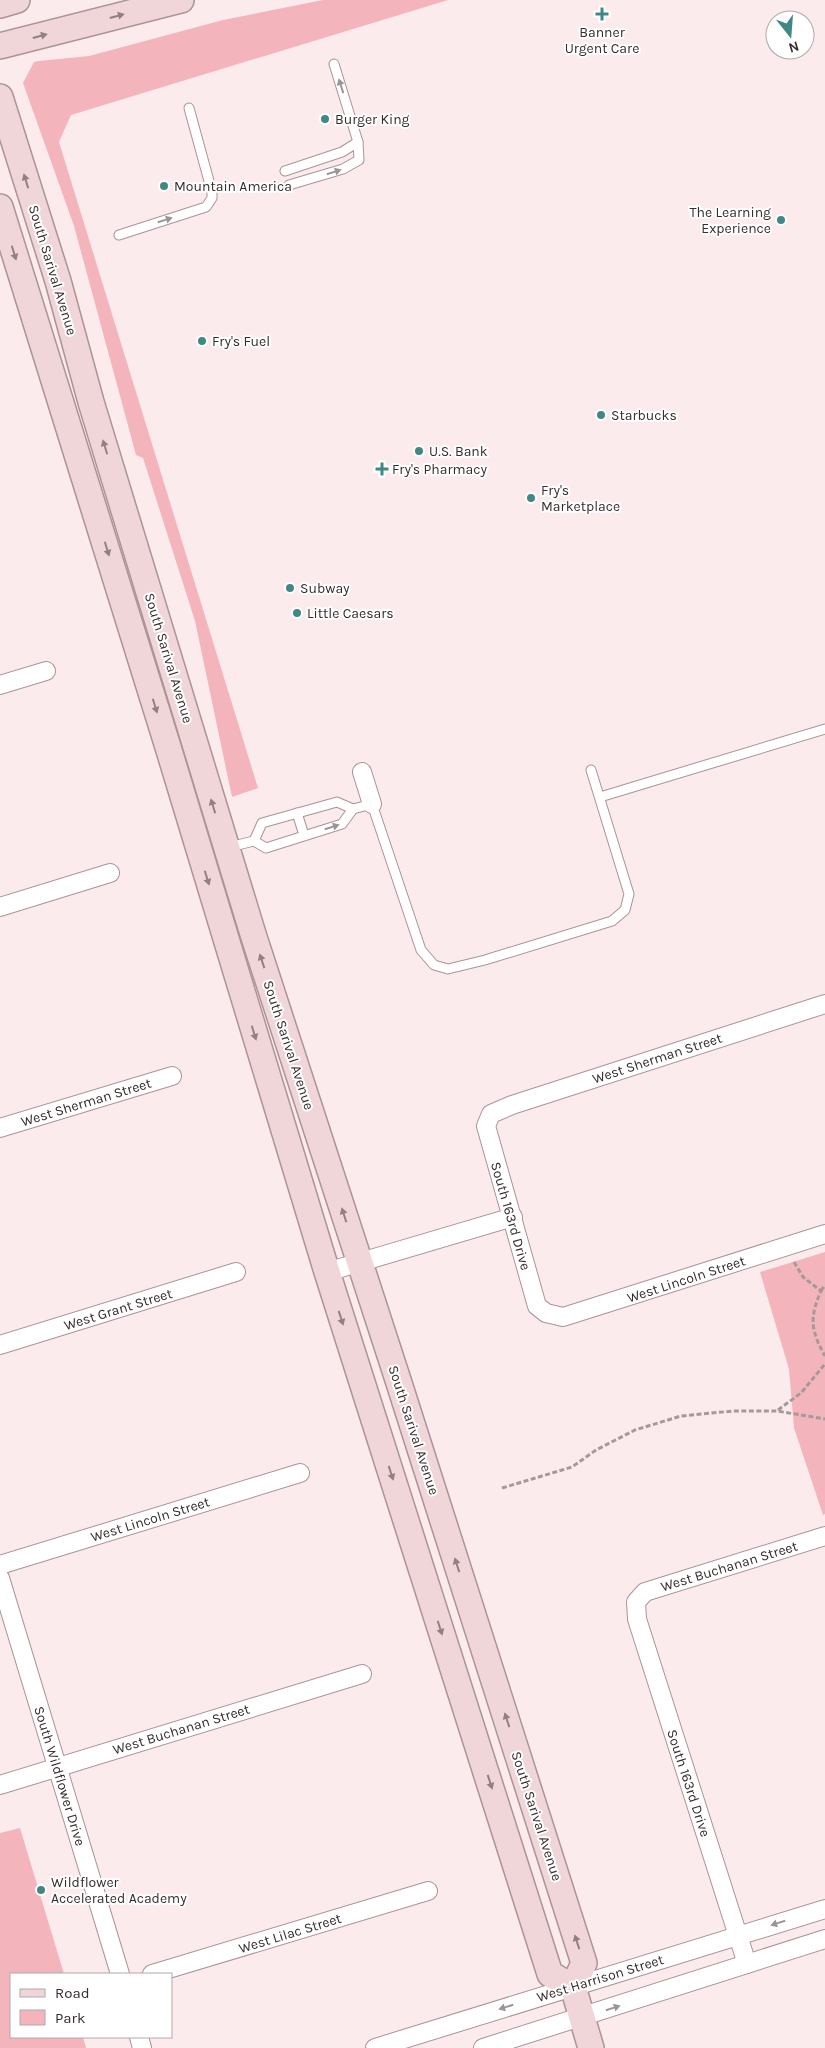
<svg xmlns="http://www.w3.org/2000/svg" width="825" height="2048" font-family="Karla,sans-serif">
<rect width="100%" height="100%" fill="#fcebed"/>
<!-- green -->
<g fill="#f4b4bc">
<path d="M323 0H448L71 115 59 142 258 788 232 797 195 621 143 458 136 455 74 226 23 83 34 62 39 61 89 56 223 20Z"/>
<path d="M825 1252V1514L823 1515 794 1428 789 1369 760 1272Z"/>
<path d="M20 1828 64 1974H11V2037H83L86 2048H0V1833Z"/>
</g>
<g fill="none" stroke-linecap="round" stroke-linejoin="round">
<defs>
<g id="service">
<path d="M285 171 342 152 358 142"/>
<path d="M289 185 343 169 359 160 358 142 334 64"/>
<path d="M119 235 206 207 212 198V192L189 108"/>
<path d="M600 797 825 729"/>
<path d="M353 809 372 804 421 950 434 965 448 969 485 960 612 921 625 910 629 894 591 770"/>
<path d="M297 813 304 835"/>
<path d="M229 847 254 841 266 848 342 824 353 809 337 802 262 823 254 841"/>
</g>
<g id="minor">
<path d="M0 685 46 671"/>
<path d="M362 772 372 804"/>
<path d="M0 907 110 873"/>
<path d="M825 1004 512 1105 491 1114 486 1126 537 1306 546 1313 563 1317 825 1234"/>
<path d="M0 1128 172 1076"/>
<path d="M327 1272 513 1217"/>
<path d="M0 1345 236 1272"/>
<path d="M0 1565 300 1473"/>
<path d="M0 1578 120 1974"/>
<path d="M0 1785 362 1674"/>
<path d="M747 1964 637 1619 636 1602 645 1592 825 1536"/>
<path d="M152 1974 428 1891"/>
<path d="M139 2037 142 2048"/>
<path d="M375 2048 825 1909"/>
<path d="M483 2048 825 1939"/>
</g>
<g id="secondary">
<path d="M0 5 17 0"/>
<path d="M0 46 181 0"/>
<path d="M0 97 58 281 91 402 253 934 399 1383 584 1963 573 1987 591 2048"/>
<path d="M0 207 168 747 327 1272 550 1974 573 1987"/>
</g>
</defs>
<!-- service casing -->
<use href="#service" stroke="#ac9396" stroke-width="11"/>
<!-- minor casing -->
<use href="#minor" stroke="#ac9396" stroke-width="20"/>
<!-- secondary casing -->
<use href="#secondary" stroke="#ac9396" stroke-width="28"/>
<!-- path -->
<g stroke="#a7989a" stroke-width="3" stroke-dasharray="5 2.5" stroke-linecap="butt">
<path d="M794 1262 803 1277 821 1291C809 1318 811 1331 825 1356"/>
<path d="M821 1291 825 1285"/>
<path d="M778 1410 801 1393 825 1364"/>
<path d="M502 1488 572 1467 596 1450 635 1430 681 1416 733 1411H777L825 1419"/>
</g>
<!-- service -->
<use href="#service" stroke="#fff" stroke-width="9"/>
<!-- minor -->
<use href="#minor" stroke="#fff" stroke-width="18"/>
<!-- secondary -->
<use href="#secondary" stroke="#f0d5d9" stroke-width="25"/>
</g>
<!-- one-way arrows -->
<defs><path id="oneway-solid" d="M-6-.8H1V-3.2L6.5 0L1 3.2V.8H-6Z" transform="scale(1.25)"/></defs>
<g fill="#938083">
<use href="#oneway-solid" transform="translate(117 16) rotate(-15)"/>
<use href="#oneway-solid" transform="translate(40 36) rotate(-15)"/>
<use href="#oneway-solid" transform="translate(26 181) rotate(-107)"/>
<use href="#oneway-solid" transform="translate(14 253) rotate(73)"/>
<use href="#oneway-solid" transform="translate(105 447) rotate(-107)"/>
<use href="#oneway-solid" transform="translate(107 549) rotate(73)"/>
<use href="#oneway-solid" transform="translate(155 706) rotate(73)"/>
<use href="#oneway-solid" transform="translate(213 806) rotate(-107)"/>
<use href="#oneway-solid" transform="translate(207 878) rotate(73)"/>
<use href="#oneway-solid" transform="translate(262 961) rotate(-108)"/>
<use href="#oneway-solid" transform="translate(254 1033) rotate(73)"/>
<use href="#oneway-solid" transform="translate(344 1215) rotate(-108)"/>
<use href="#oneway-solid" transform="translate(341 1318) rotate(72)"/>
<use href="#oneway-solid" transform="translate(391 1473) rotate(72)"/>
<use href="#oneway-solid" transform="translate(457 1565) rotate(-108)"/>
<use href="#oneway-solid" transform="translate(440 1628) rotate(72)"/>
<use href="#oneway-solid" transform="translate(507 1720) rotate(-108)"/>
<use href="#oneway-solid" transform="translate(490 1782) rotate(72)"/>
<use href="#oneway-solid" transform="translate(577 1942) rotate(-108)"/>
</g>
<g fill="#9a9596">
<use href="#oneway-solid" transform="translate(341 86) rotate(-108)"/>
<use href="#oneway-solid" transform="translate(334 172) rotate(-17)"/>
<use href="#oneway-solid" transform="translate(165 220) rotate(-17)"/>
<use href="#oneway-solid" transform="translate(332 827) rotate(-17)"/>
<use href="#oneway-solid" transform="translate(778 1923) rotate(163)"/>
<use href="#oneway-solid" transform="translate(506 2007) rotate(163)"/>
<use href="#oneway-solid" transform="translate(613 2008) rotate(-18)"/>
</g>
<!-- markers -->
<g fill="#408884" stroke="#fff" stroke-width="2">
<path d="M599.5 6.5h5v5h5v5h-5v5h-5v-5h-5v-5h5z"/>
<circle cx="325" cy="119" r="5"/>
<circle cx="164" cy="186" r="5"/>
<circle cx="781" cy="220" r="5"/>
<circle cx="202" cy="341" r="5"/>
<circle cx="601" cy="415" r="5"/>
<circle cx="419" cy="451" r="5"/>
<path d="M379.5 461.5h5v5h5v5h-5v5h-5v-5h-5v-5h5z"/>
<circle cx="531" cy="498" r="5"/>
<circle cx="290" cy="588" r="5"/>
<circle cx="297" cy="613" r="5"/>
<circle cx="41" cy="1890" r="5"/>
</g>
<g text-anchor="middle" stroke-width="4" stroke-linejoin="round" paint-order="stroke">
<!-- poi labels -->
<g font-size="14" fill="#362b2d" stroke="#fff" text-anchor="start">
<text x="602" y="37" text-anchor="middle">Banner<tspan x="602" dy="16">Urgent Care</tspan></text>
<text x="335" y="124">Burger King</text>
<text x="174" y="191">Mountain America</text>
<text x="771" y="217" text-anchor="end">The Learning<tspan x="771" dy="16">Experience</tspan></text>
<text x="212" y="346">Fry's Fuel</text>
<text x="611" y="420">Starbucks</text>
<text x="429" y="456">U.S. Bank</text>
<text x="392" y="474">Fry's Pharmacy</text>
<text x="541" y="495">Fry's<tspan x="541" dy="16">Marketplace</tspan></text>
<text x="300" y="593">Subway</text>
<text x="307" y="618">Little Caesars</text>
<text x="51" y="1887">Wildflower<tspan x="51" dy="16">Accelerated Academy</tspan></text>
</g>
<!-- street labels -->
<g font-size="14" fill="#362b2d" stroke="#fff">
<text transform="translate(53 270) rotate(73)" y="5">South Sarival Avenue</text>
<text transform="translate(169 658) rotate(73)" y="5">South Sarival Avenue</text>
<text transform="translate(289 1045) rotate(72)" y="5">South Sarival Avenue</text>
<text transform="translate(657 1058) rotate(-18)" y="5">West Sherman Street</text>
<text transform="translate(86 1102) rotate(-17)" y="5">West Sherman Street</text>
<text transform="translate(511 1216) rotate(74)" y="5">South 163rd Drive</text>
<text transform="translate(686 1279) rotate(-18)" y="5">West Lincoln Street</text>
<text transform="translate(118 1309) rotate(-17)" y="5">West Grant Street</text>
<text transform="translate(414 1430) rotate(72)" y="5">South Sarival Avenue</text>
<text transform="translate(150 1519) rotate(-17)" y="5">West Lincoln Street</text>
<text transform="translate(729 1566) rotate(-17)" y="5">West Buchanan Street</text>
<text transform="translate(181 1729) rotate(-17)" y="5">West Buchanan Street</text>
<text transform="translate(60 1776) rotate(73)" y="5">South Wildflower Drive</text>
<text transform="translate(689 1783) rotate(72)" y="5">South 163rd Drive</text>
<text transform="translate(537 1816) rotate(72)" y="5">South Sarival Avenue</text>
<text transform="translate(290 1933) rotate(-17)" y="5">West Lilac Street</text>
<text transform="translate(600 1978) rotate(-17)" y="5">West Harrison Street</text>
</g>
</g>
<!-- legend -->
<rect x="10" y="1973" width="162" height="65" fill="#ffffff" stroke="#afaaab"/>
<rect x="20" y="1989" width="25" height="8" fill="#f0d5d9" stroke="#afaaab"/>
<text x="55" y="1998" font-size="15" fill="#362b2d">Road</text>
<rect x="20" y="2010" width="25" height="15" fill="#f4b4bc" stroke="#afaaab"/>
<text x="55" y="2023" font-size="15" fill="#362b2d">Park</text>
<!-- north arrow -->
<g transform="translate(790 35) rotate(163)"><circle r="24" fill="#ffffff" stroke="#afaaab"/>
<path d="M0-4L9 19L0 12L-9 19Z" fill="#408884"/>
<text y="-8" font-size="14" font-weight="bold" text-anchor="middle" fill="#362b2d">N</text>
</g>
</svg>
